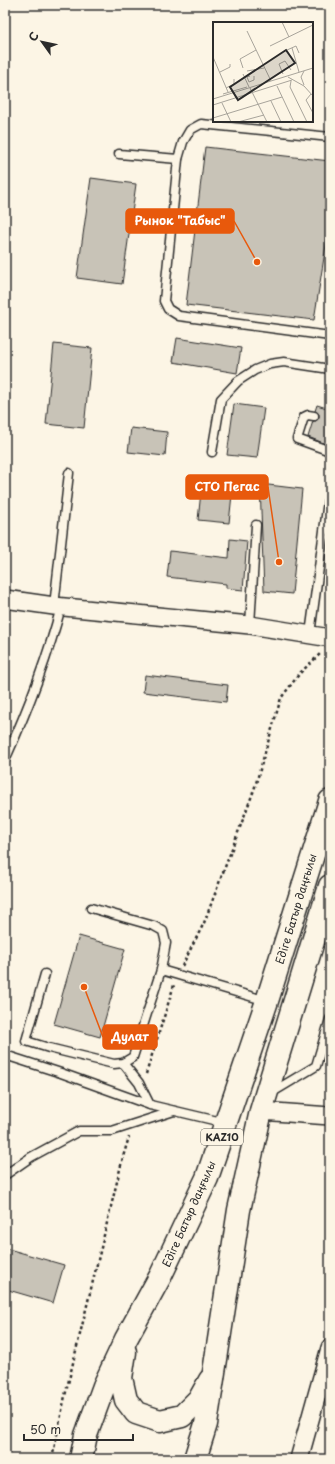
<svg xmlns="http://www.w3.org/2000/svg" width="335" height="1464" font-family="'Playpen Sans',sans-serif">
<rect width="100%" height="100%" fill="#fcf5e5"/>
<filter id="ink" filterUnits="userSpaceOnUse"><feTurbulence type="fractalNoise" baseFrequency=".025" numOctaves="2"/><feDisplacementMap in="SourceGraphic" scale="8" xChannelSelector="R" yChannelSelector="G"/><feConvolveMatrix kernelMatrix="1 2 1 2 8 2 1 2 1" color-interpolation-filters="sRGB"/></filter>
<g filter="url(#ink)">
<!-- building -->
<g fill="#c8c3b7" stroke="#2b2b2b">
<path d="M205 147 330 161V220L314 320 186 305Z"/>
<path d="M91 178 136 184 122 284 77 278Z"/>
<path d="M177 338 241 348 237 373 173 362Z"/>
<path d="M54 344 92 348 84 428 46 424Z"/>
<path d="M234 404 264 408 257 458 227 455Z"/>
<path d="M317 405 330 409V430L326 444 308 437 313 421H316L319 417V414L315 411Z"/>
<path d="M131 428 167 432 165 456 128 452Z"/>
<path d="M202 483 233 485 229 523 198 520Z"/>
<path d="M260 484 302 489 292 594 264 591Z"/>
<path d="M230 539 247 541 243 590 226 588V584L167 577 170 551 229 558Z"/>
<path d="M145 675 228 685 226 702 143 692Z"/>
<path d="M79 936 125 949 100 1037 54 1024Z"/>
<path d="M5 1248 64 1265 53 1303 5 1289Z"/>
</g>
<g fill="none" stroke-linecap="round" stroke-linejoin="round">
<defs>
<g id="lane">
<path d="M330 137 201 124 190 130 183 142 178 159 164 301 168 309 179 316 330 336"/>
<path d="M119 154 178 159"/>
<path d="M314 416 308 415 304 417 297 439 330 451"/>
<path d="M212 452 221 399 238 381 255 370 270 364 284 362 330 369"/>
<path d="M54 606 69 473"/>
<path d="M250 625 256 525"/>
<path d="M310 634 328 501 330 495"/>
<path d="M5 760C28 709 47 660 61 607"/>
<path d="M161 970 267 1001"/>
<path d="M45 974 26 1041 49 1048 114 1064 123 1063 133 1057 161 970 166 943 163 931 154 926 91 908"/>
<path d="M5 1055 61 1073 150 1105 226 1123"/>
<path d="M123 1063 139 1083 150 1105"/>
<path d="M271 1093 316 1066 330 1019"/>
<path d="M5 1175 31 1157 79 1131H112L174 1111"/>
</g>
<g id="street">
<path d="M5 599 54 606 250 625 330 638"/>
<path d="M261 1111 330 1116"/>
<path d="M299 1459 330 1348"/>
</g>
<g id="primary">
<path d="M125 1352 121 1378 126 1400 136 1413 160 1421 182 1416 200 1398 210 1380"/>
<path d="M81 1459 86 1435 104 1386 126 1339 161 1275 207 1178 267 1001 330 801"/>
<path d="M195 1459 206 1424 239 1210 261 1111 330 886"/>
</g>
</defs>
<!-- lane casing -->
<use href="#lane" stroke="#2b2b2b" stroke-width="11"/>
<!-- street casing -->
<use href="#street" stroke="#2b2b2b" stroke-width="20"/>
<!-- primary casing -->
<use href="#primary" stroke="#2b2b2b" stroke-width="25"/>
<!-- path -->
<g stroke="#2b2b2b" stroke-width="2.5" stroke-dasharray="3 3" stroke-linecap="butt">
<path d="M182 966 204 923 254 790 281 698 300 673 321 653"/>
<path d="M146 1074 174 985"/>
<path d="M52 1459 65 1396 123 1157 129 1137"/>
</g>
<!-- lane -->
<use href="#lane" stroke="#fcf5e5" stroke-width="8"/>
<!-- street -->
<use href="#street" stroke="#fcf5e5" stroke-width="17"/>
<!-- primary -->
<use href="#primary" stroke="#fcf5e5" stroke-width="22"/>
</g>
</g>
<g text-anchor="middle" stroke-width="3" stroke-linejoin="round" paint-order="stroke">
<!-- shield labels -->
<rect fill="#fcf5e5" stroke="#6a6863" stroke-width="1" x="201" y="1129" width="42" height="16" rx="3"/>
<g font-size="10" font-weight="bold" fill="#2b2b2b">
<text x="222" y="1141">KAZ10</text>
</g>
<!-- street labels -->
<g font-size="11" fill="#2b2b2b" stroke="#fcf5e5">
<text transform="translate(296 909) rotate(-73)" y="4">Едіге Батыр даңғылы</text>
<text transform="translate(189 1214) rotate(-66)" y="4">Едіге Батыр даңғылы</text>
</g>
</g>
<!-- overview -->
<g transform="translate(213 22)">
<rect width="100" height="100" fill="#fcf5e5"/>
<path fill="none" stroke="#a8a49b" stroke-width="1" d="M69 0 76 15M34 9 58 59M57 24 100 3M79 26 86 50M74 28 83 24 86 31M0 35 15 70M30 46 27 37 43 28M34 49 51 46M91 49 88 55 91 63M7 50 17 45V42M30 52 36 65M70 52 66 42 72 39 78 48M37 54 34 55 36 60 41 58V54M75 55 91 64 100 74M78 59 77 65 94 100M64 64 81 100M13 66 21 62V57M37 66 54 100M10 72 34 65M98 72 93 78 100 91M0 77 100 46M58 79 68 100M9 81 18 100M0 83 79 58M0 96 69 75M25 100 51 93"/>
<path fill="#2b2b2b" fill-opacity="0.15" stroke="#2b2b2b" stroke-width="2" d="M73 28 82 41 25 78 17 65Z"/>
<rect width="100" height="100" fill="none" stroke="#2b2b2b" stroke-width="2"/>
</g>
<!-- callouts -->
<path fill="none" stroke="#e8590c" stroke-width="1.5" d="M257 262L234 221M279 562L268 487M84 987L103 1037"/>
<g fill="#e8590c" stroke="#fcf5e5" stroke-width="1.5">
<circle cx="257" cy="262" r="4"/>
<circle cx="279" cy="562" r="4"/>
<circle cx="84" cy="987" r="4"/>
</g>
<g fill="#e8590c" stroke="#e8590c" stroke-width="1.5">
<rect x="126" y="209" width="108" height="24" rx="4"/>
<rect x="186" y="475" width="82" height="24" rx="4"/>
<rect x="103" y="1025" width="54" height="24" rx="4"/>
</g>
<g font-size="12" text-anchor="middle" font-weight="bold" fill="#fff">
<text x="180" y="225">Рынок "Табыс"</text>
<text x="227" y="491">СТО Пегас</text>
<text x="130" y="1041">Дулат</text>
</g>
<!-- margin -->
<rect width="335" height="1464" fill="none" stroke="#fcf5e5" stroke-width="20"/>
<rect x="10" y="10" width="315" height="1444" fill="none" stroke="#2b2b2b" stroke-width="1.5" filter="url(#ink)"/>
<!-- north arrow -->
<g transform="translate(42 42) rotate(303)" stroke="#fcf5e5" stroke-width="3" paint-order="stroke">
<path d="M0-3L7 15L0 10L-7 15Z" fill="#2b2b2b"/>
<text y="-6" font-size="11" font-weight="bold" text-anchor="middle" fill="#2b2b2b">С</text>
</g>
<!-- scale -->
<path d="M24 1434v6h109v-6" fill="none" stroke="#2b2b2b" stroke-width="2"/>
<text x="30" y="1434" font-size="12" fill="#2b2b2b" stroke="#fcf5e5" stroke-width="3" paint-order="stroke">50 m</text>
</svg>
